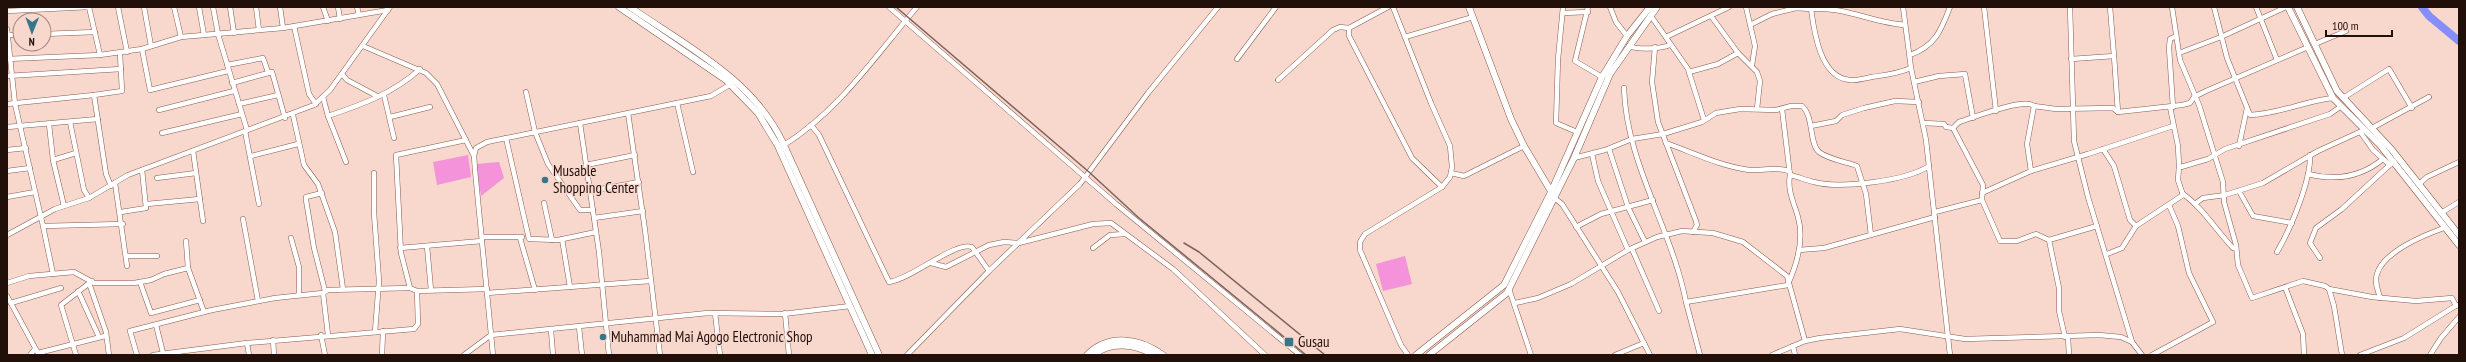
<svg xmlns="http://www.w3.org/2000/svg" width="2466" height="362" font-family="'PT Sans Narrow',sans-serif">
<rect width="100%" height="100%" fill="#f8d7cd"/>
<!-- green -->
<g fill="#f493d9">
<path d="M468 155 471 177 437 185 433 162Z"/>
<path d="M499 162 504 178 481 196 476 164Z"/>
<path d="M1405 256 1412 284 1383 291 1376 264Z"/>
</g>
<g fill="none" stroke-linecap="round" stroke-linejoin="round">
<!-- river -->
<path stroke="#858efb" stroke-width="8" d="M2422 7 2429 16 2459 41"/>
<defs>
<g id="street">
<path d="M118 7 127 52"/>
<path d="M144 7 151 46"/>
<path d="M174 7 181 37"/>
<path d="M199 7 204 35"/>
<path d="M213 7 218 34 247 130"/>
<path d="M230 7 234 33"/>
<path d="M256 7 259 30"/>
<path d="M280 7 283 28"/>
<path d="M323 7 328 21"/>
<path d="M338 7 340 19"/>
<path d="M357 7 359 15"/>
<path d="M889 7 1116 204 1300 355"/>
<path d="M1388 7 1349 28V36L1412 158 1442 187"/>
<path d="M1393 7 1431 103 1450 146 1452 167 1450 177 1442 187 1365 234 1360 242V250L1401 345 1408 355"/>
<path d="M1563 7 1558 59 1556 123 1577 132"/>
<path d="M1588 7 1575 61 1602 77"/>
<path d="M1610 7 1616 22 1627 36"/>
<path d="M1746 7 1755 46 1752 65"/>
<path d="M1811 7V9C1843 6 1874 23 1905 25"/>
<path d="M1903 7 1911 68 1926 140 1950 355"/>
<path d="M1984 7 1996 111"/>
<path d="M2070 7 2074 141 2088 197 2132 342 2142 355"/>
<path d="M2172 7 2180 60 2199 105 2218 166 2223 182 2224 202 2236 245 2238 265 2252 298 2303 281 2325 286 2329 289 2372 297 2416 301 2452 298 2456 306"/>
<path d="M2214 7 2227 58 2250 115C2279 114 2304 101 2333 98"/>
<path d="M2256 7 2277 60"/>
<path d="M7 11 89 7 100 55"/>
<path d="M1563 13 1588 12"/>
<path d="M1651 16 1688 69 1704 120"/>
<path d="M1711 16 1738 53 1757 72 1760 81 1757 109"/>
<path d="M1750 25 1772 14 1796 8 1811 9C1814 31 1820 78 1850 80 1858 81 1865 78 1872 77 1886 75 1897 74 1911 68"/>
<path d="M294 26 309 94 316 104"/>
<path d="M7 29 15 104 43 226 123 224"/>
<path d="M44 34 95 32"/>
<path d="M8 35H20"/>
<path d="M1405 37 1473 17"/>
<path d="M1666 37 1729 7"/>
<path d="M2315 44 2346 31"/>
<path d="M363 46 426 73 437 84 474 156"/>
<path d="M1629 46C1638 50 1660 49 1670 45"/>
<path d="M1655 47 1652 82 1658 122 1696 221 1697 225 1693 232"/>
<path d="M142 49 150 90 228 71"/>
<path d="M2179 53 2221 37 2286 7"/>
<path d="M1910 55C1935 46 1941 31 1950 7"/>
<path d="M2114 56 2118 112"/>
<path d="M7 59 100 55 142 49 181 37 283 28 388 10"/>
<path d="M1237 59 1276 7"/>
<path d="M2071 59 2114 56 2110 7"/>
<path d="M227 65 263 58 268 72"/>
<path d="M1689 72 1718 64 1738 53"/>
<path d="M342 74 347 80 377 96"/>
<path d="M7 76 121 69"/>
<path d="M1278 80 1333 30 1340 27 1349 28"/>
<path d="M1914 82 1939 76 1965 74 1973 118"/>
<path d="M232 83 272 72 285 118"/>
<path d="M1624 88C1626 163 1672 229 1686 302L1788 285"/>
<path d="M526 92 535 132 548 164 580 210H593"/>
<path d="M384 95 394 138"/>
<path d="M323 97 328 116C361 105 394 93 420 69"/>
<path d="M2343 98 2389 69 2412 108"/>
<path d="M677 103 693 172"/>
<path d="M7 104 94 95"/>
<path d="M239 104 278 95"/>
<path d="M2170 107 2178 146 2179 166 2181 167 2208 159 2225 149 2330 114 2340 107"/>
<path d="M2173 107 2169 48 2170 39 2176 36"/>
<path d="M1782 109 1790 175C1787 190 1794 203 1798 217 1804 238 1797 264 1788 284"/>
<path d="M159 110 234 91"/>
<path d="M628 113 645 230 660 355"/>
<path d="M293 115 304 165 318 184 335 232 343 289"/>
<path d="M328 116 346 162"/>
<path d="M390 117 430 107"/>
<path d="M70 122 84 190 89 198"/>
<path d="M580 123 599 252 609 355"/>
<path d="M1923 123 1944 124 1946 127 1953 128 1983 185 1982 200 2000 241H2017L2036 234 2049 240 2059 288V311L2065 337"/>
<path d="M49 124 53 160 64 206"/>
<path d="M811 125 819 135 889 282C910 280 955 241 972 247L989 271"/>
<path d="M1811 126 1836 121 1842 115 1864 108 1895 101 1919 102"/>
<path d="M7 127 98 119"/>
<path d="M1953 128 1959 122C1972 118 2025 97 2034 106"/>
<path d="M2372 128 2429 97"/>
<path d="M245 131 259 204"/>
<path d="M162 133 242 114"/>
<path d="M2361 133 2373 150 2390 165"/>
<path d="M506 138 529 239 558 240 596 232"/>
<path d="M1666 143C1694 153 1720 166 1749 170 1764 171 1773 166 1789 171"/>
<path d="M784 145C839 111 876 55 917 7"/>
<path d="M2239 146 2247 108"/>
<path d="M1609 149 1628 207 1645 242"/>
<path d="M2103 149 2114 166 2130 220 2136 226"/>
<path d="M7 150 26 148"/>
<path d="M193 151 203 221"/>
<path d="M1592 154 1598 181 1628 250"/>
<path d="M251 156 298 144"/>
<path d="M1574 158 1605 150 1632 139 1663 134 1702 122 1716 113 1740 109 1776 110 1791 106H1802C1814 116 1809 144 1819 152 1828 159 1846 162 1857 166L1866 194 1871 235"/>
<path d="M53 160 76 153"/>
<path d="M586 165 635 155"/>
<path d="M7 171 30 168"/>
<path d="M2031 171 2027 144 2034 106 2056 109 2113 108 2118 112 2182 105 2190 103 2194 97 2206 91 2308 47"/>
<path d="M374 173V213L379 281 375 332"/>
<path d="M1451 173 1464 176 1524 146"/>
<path d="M2308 174C2335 181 2361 177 2383 159"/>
<path d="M1790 175C1798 177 1806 180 1814 182 1840 189 1906 181 1929 166"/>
<path d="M157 178 196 173"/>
<path d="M115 183 127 266"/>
<path d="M2419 184 2427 177 2459 162"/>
<path d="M111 186 106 174 94 95 122 91 120 53"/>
<path d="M590 191 639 182"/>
<path d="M2239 191 2253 216 2292 223"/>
<path d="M322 193 306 197V200L314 248 325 291"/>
<path d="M1982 193 2031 171 2088 154 2173 126"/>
<path d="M2182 193C2203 208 2215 229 2233 248H2236"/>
<path d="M7 197 35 192"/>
<path d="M1553 197 1562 204 1618 292 1650 355"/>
<path d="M544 203 552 240"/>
<path d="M2196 203 2203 198 2225 195 2263 183 2318 151 2364 130"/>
<path d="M147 204 200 199"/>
<path d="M121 212 146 208 142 170"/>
<path d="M1935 212 1982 200"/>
<path d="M2441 213 2459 202"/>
<path d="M594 218 643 211"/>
<path d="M243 219 258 301"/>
<path d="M43 226 53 274"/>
<path d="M1576 227 1601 214 1653 200"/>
<path d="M7 235 55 209 89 198 128 175 314 105 330 90 390 7"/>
<path d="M482 237H522"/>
<path d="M291 238 299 267V295"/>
<path d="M520 238 535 290"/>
<path d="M562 239 570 287"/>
<path d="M2049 240 2097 226"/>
<path d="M186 241 188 268 204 312"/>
<path d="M427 246 431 290"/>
<path d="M400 248 482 241"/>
<path d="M1093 248 1110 235 1125 234"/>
<path d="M1632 249 1659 311"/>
<path d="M1799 250 1824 248 1935 217"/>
<path d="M2277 252C2290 230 2311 181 2310 155"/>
<path d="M2107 254 2122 248 2136 226 2183 195 2178 180 2179 166"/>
<path d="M127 256H157"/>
<path d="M2320 258 2310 243 2316 228 2342 209 2394 161"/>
<path d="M931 263 946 267 989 245 1004 242 1019 243 1093 224 1111 223 1173 269 1265 355"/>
<path d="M140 282 151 313 200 300"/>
<path d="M7 283 29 276 74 272 94 283H134L151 280 164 274 188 268"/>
<path d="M89 283 106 332 109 355"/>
<path d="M2285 287 2303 334 2304 355"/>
<path d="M1509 289 1531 355"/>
<path d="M2329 289 2334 306 2342 355"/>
<path d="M78 291 99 337"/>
<path d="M417 291 410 288 401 253 396 155 466 140"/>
<path d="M323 293 328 335"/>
<path d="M487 293 650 281"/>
<path d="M7 296 39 355"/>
<path d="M2380 298C2378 290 2374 282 2377 274 2383 252 2424 235 2444 228"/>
<path d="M1686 302 1700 355"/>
<path d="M11 303 61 288"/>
<path d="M1515 303 1538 298 1571 284 1628 250 1657 237 1682 231 1713 233 1743 242 1787 276 1805 341"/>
<path d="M715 313 720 355"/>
<path d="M785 313 789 355"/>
<path d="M156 325 163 353"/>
<path d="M579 327 582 355"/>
<path d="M551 330 553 355"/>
<path d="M321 335 325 355"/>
<path d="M2068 337 2069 355"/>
<path d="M273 340 274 355"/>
<path d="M247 343 249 355"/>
<path d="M1793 346 1795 355"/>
<path d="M38 353 105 336"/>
<path d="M30 355 35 349"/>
<path d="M76 355 61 305 92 281"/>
<path d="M137 355 130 331 212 310 275 298 323 293 328 290 410 288"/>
<path d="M153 355 247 343 414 329 418 324 417 291 487 289"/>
<path d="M382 355 383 331"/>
<path d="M464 355 491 335 708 313 783 314 850 306"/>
<path d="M493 355 475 170 474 156 476 148 487 142 711 96 731 84"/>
<path d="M907 355 989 271 1080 184 1148 93 1218 7"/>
<path d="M1615 355 1644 343"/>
<path d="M1772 355 1805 341 1820 338 1900 329 1965 339 2099 335 2121 337 2132 342"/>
<path d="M2152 355 2213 322 2189 273 2178 226 2169 205"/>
<path d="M2360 355 2404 338 2457 305"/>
<path d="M2430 355 2441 338 2459 317"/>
</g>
<g id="secondary">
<path d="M619 7 726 80 758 113 778 146 872 355"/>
<path d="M630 7C686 46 753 79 783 143L879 355"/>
<path d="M1469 7 1511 119 1524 146 1552 193"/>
<path d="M2288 7 2333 98 2380 145 2459 245"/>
<path d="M2297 7 2337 91 2392 150 2459 235"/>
<path d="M1087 355C1109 333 1140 338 1163 355"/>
<path d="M1094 355C1110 341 1136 344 1153 355"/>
<path d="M1416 355 1504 285 1551 192 1602 77 1627 36 1650 7"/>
<path d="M1429 355 1507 293 1574 158 1610 74 1657 7"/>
</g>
</defs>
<!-- street casing -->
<use href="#street" stroke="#8a5b4c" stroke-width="5.5"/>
<!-- secondary casing -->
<use href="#secondary" stroke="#8a5b4c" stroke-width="7"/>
<!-- street -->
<use href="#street" stroke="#fff" stroke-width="4.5"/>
<!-- secondary -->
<use href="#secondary" stroke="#fff" stroke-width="6"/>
<!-- rail -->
<g stroke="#7c645d" stroke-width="1.5">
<path d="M896 7 1089 172 1139 218 1306 355"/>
<path d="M1184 243 1199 252 1325 355"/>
</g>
</g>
<!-- markers -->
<g fill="#357789" stroke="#f8d7cd" stroke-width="1.5">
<circle cx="545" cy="180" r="4"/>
<circle cx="603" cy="337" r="4"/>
<rect x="1284" y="337" width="10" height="10" rx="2"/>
</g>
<g text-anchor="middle" stroke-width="3" stroke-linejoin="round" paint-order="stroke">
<!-- poi labels -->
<g font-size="15" fill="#210f0a" stroke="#f8d7cd" text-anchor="start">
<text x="553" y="176">Musable<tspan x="553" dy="17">Shopping Center</tspan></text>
<text x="611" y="342">Muhammad Mai Agogo Electronic Shop</text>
<text x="1298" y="347">Gusau</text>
</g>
</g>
<!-- border -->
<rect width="2466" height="362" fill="none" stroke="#210f0a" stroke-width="16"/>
<!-- north arrow -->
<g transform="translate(32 32) rotate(181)"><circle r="19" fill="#f8d7cd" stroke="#a2877f"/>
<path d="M0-3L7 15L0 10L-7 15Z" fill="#357789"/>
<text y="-6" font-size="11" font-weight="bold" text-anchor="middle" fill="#210f0a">N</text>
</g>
<!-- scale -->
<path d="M2326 30v6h66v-6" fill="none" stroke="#210f0a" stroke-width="2"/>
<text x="2332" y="30" font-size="12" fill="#210f0a" stroke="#f8d7cd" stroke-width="3" paint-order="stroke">100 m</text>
</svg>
